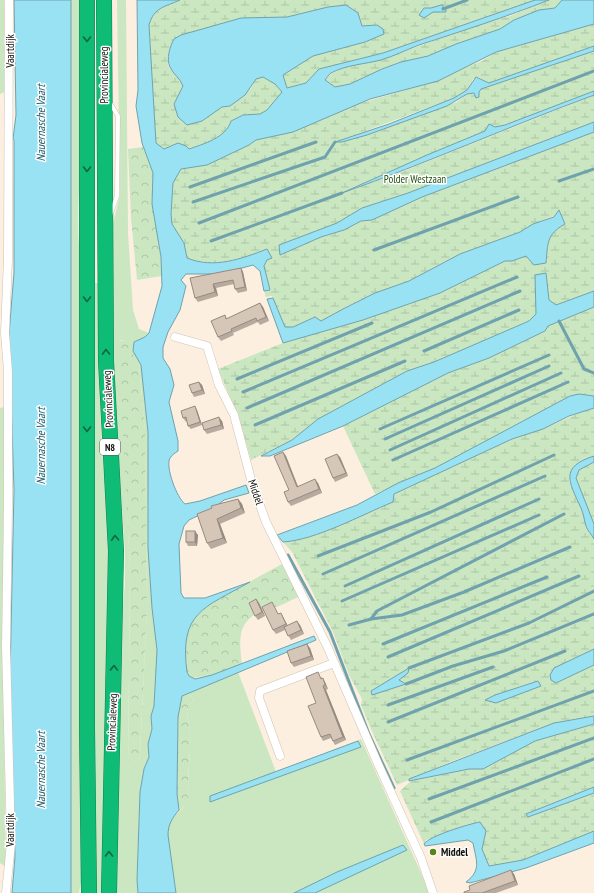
<svg xmlns="http://www.w3.org/2000/svg" width="594" height="893" font-family="'PT Sans Narrow',sans-serif">
<defs>
<pattern id="forest-crowns" width="20" height="18" patternUnits="userSpaceOnUse"><rect width="20" height="18" fill="#cae7c1"/><path d="M2 6a3 3 0 1 1 6 0M12 15a3 3 0 1 1 6 0" fill="none" stroke="#adc5a4"/></pattern>
<pattern id="wetland-marsh" width="20" height="14" patternUnits="userSpaceOnUse"><rect width="20" height="14" fill="#cae7c1"/><path d="M1 5h8M5 5V1M11 12h8M15 12V8" fill="none" stroke="#adc5a4"/></pattern>
</defs>
<rect width="100%" height="100%" fill="#fdefdf"/>
<!-- green -->
<g fill="#cae7c1" fill-rule="evenodd">
<path d="M0 0H4L5 92 0 94Z"/>
<path d="M71 0H81V173C77 204 77 234 81 265V882L79 893H71Z"/>
<path d="M117 0H126L128 233 133 310 139 329 149 333 145 337 134 342 133 351 141 365 148 432V548L152 608 157 650 154 706 151 716 152 729 148 744 149 757 144 769 140 793 137 867 138 893H114L122 611 125 585V553L111 344 112 227 120 195ZM119 340H123L139 365 145 431 147 607 140 755 139 763 128 768 130 569Z"/>
<path d="M93 283H98L101 432 110 563 103 893H94Z"/>
<path d="M4 407 3 651 6 867 0 863V408Z"/>
<path d="M238 672 276 772 361 739 430 893H176C175 872 163 848 168 827 171 815 185 810 188 799 187 777 191 755 190 733 190 721 182 710 193 701L189 691Z"/>
</g>
<!-- forest -->
<g fill="url(#forest-crowns)">
<path d="M143 147 153 173 152 204 161 257 162 276 137 280 131 218 128 149Z"/>
<path d="M118 340 126 341 139 365 145 431 147 607 140 755 139 763 137 767 128 768 130 569Z"/>
<path d="M282 564 295 585 299 597C292 599 285 604 279 606 241 615 237 628 242 664L212 675 191 678 187 672 185 642 190 623 209 604Z"/>
<path d="M189 691 193 701C182 710 190 721 190 733 191 755 187 777 188 799L187 803 178 812 179 810 177 794 178 717 182 696Z"/>
</g>
<!-- wetland -->
<g fill="url(#wetland-marsh)" fill-rule="evenodd">
<path d="M180 0H535L383 53 319 69 306 83 287 88 283 75 313 56 365 42 383 34 377 25 362 26 358 13 328 7 287 17 241 18 171 44C170 50 166 60 169 67 173 73 179 78 183 86L174 104 178 117 202 121 222 107 230 106 251 88 256 79 263 77 275 84 282 92 267 110 260 114 243 115 231 121C226 138 203 144 188 149L178 143 165 149 156 143 149 25C154 7 165 7 180 0Z"/>
<path d="M549 0H562L555 8 548 9 520 18 500 29 456 44 428 56 401 62 382 69 350 84 335 87 325 80C334 67 365 62 381 60L479 24 510 16Z"/>
<path d="M594 24V46L499 80 489 83 478 77 473 79 467 90 454 98 336 142H342L457 102 467 94 474 93 476 98 481 89 594 51V91L505 125 488 128 485 131 427 155 349 190 394 175 594 95V122L408 193 362 208 337 223 279 245 281 255 321 237 344 230 361 221 372 220 422 197 594 132V291L556 306 549 300 546 273 536 314 529 321 434 362 407 371 318 419 292 440 251 460 239 418 218 369 283 343 363 320 440 293 505 261H512L526 255 546 263C548 244 546 235 565 224L554 216 533 224 520 232 460 254 409 281 375 293 343 309 321 321 315 317 293 327H285L272 296 266 297 264 291 270 290 264 266 267 260C258 260 249 258 241 259 223 262 205 265 187 258L184 243 172 224 171 214 173 183 181 169 207 165 249 145 256 140 293 132 354 105 413 88 482 61 496 52Z"/>
<path d="M594 307V396L579 394 570 396 435 468 375 494 343 426 448 373 489 358 545 331 548 326Z"/>
<path d="M590 408H594V456L582 460 569 481 585 518 586 527 594 539V649L554 668 550 675 556 683 594 665V716L554 723 450 762 397 785 371 729 361 705 362 699 349 675 333 632 292 552 283 542C316 540 361 515 392 502L394 494 512 439 543 429ZM538 681 540 686 496 703 515 688Z"/>
<path d="M594 462V524L576 478 579 470Z"/>
<path d="M594 724V787L526 814 528 817 594 793V831L523 860 489 866 482 849 486 831 475 823 426 840 424 844 400 791 411 781 469 769H483L535 741Z"/>
</g>
<!-- water -->
<g fill="#98e2f3" stroke="#70a2ad">
<path d="M14 0H71V893H12L15 857 10 677 14 490 9 334 14 273V140L13 139 16 115Z"/>
<path d="M137 0H180C165 7 154 7 149 25L156 143 164 149 178 143 186 146 189 149C203 144 226 138 231 121L243 115 260 114 267 110 282 92 275 84 263 77 256 79 245 95 230 106 222 107 202 121 187 125 178 117 174 104 183 86C180 78 173 74 170 67 166 59 170 46 174 39L181 35 241 18 287 17 328 7 346 5 358 13 362 26 377 25 383 29 384 34 365 42 313 56 283 75 287 88 306 83 319 69 383 53 535 0H549C506 17 462 31 419 45 406 50 394 56 381 60 365 64 346 65 331 73 328 75 327 78 325 80L335 87 350 84 382 69 401 62 428 56 456 44 500 29 514 20 539 10 555 8 562 0H594V24L496 52 438 81 370 99 293 132 256 140 249 145 207 165 181 169 173 183 171 214 172 224 184 243 187 258C214 269 241 259 267 249L272 258 267 260 264 266 270 290 264 291 260 271 253 265 220 274H186L181 280 186 286 180 310 168 332 163 347V358L170 369 174 385 169 402 178 441V451C175 453 172 455 170 458 165 467 177 498 185 504L200 501 246 485 249 493 224 500 214 508 189 520 184 526 179 544 181 593 184 598H205L250 582C204 608 179 612 187 672L189 676 195 679 212 675 314 636 316 640 182 696 178 717 177 794 179 810C172 818 168 825 168 835L176 893H138L137 880 140 792 144 769 149 757 148 744 152 729 151 716 154 706 157 650 152 608 148 548V432L141 365 133 351 134 342 145 337 149 333 162 286 161 257 152 204 153 173 142 143 136 106 138 90Z"/>
<path d="M441 5H443V9L446 10V12H433L424 18 419 15 424 8H431Z"/>
<path d="M594 46V51L481 89 479 92V97L476 98 474 93 467 94 447 106 367 135 342 142H335L389 124 454 98 467 90 476 77 489 83Z"/>
<path d="M594 91V95C510 126 427 163 342 193L427 155 485 131 489 124 495 127 505 125Z"/>
<path d="M594 122V132L422 197 372 220 361 221 344 230 321 237 280 255 279 245 337 223 362 208 408 193Z"/>
<path d="M559 210 565 224C546 235 548 243 546 263L534 265 526 256 512 261H505L440 293 363 320 283 343 267 299 273 298 285 327H293L315 317 321 321 343 309 375 293 409 281 460 254 520 232 533 224 554 217Z"/>
<path d="M546 273 549 300 556 305 594 291V307L548 326 545 331 489 358 448 373 343 426 270 456H261L292 440 318 419 407 371 434 362 529 321 536 314 535 275Z"/>
<path d="M579 394 594 396V408L569 416 543 429 512 439 394 494 393 502C361 515 316 540 283 542L277 535 357 505 398 483 435 468 570 396Z"/>
<path d="M594 456V462L579 470 576 478 594 524V539C592 535 587 530 586 526 584 520 584 515 581 508 569 482 559 467 594 456Z"/>
<path d="M594 649V665L556 683 551 680 550 675 554 668Z"/>
<path d="M409 668 408 673 399 680 406 684 372 695 371 691Z"/>
<path d="M538 681 541 686 496 703 485 700 495 695Z"/>
<path d="M594 716V724L535 741 483 769H469L409 781V779L554 723Z"/>
<path d="M358 741 361 747 210 802V796Z"/>
<path d="M594 787V793L528 817 526 814Z"/>
<path d="M480 822 486 831 482 849 489 866 523 860 594 831V843L526 868 470 883 466 882C482 870 476 860 473 843L468 840 425 846 424 844C429 836 469 824 480 822Z"/>
<path d="M403 845 407 850 315 893H294L337 872Z"/>
</g>
<g fill="none" stroke-linecap="round" stroke-linejoin="round">
<!-- stream -->
<g stroke="#70a2ad" stroke-width="3">
<path d="M443 9 467 0"/>
<path d="M559 181 594 169"/>
<path d="M190 187 316 142"/>
<path d="M193 202 325 157 335 142"/>
<path d="M199 223 594 71"/>
<path d="M211 241 342 193"/>
<path d="M374 250 518 197"/>
<path d="M559 321 584 369 594 373"/>
<path d="M424 351 519 310"/>
<path d="M237 379 372 323"/>
<path d="M243 392 517 277"/>
<path d="M247 408 520 291"/>
<path d="M255 425 405 361"/>
<path d="M380 429 549 355"/>
<path d="M385 439 549 366"/>
<path d="M390 450 561 373"/>
<path d="M393 460 568 382"/>
<path d="M564 514 377 611 371 619 402 615 464 592 570 547"/>
<path d="M288 555 330 632 369 734 394 788"/>
<path d="M318 556 431 512 554 455"/>
<path d="M323 574 545 476"/>
<path d="M345 586 539 499"/>
<path d="M342 601 539 515"/>
<path d="M349 625 371 619"/>
<path d="M383 644 547 577"/>
<path d="M388 657 579 576"/>
<path d="M409 668 529 623 594 591"/>
<path d="M406 684 453 666 504 651 594 614"/>
<path d="M388 705 493 667"/>
<path d="M388 722 565 651"/>
<path d="M407 760 594 691"/>
<path d="M429 799 594 738"/>
<path d="M431 822 594 759"/>
</g>
<defs>
<path id="lane" d="M110 103 118 116 117 196 111 213"/>
<g id="street">
<path d="M175 337 207 346 219 385 234 415 252 483 266 522 327 646 378 764 421 858 433 893"/>
<path d="M280 756 259 698 260 691 334 663"/>
<path d="M6 893 11 843 6 647 8 507V372L5 333 8 259 9 0"/>
</g>
<g id="highway">
<path d="M87 0V728L89 893"/>
<path d="M104 0 106 361 116 551 109 893"/>
</g>
</defs>
<!-- lane casing -->
<use href="#lane" stroke="#cfc3b3" stroke-width="5"/>
<!-- street casing -->
<use href="#street" stroke="#cfc3b3" stroke-width="9"/>
<!-- highway casing -->
<use href="#highway" stroke="#107f50" stroke-width="16"/>
<!-- lane -->
<use href="#lane" stroke="#fff" stroke-width="4"/>
<!-- street -->
<use href="#street" stroke="#fff" stroke-width="8"/>
<!-- highway -->
<use href="#highway" stroke="#0fbc76" stroke-width="15"/>
</g>
<!-- wall -->
<g fill="#b8aa9e">
<path d="M241 268 243 272 247 291 238 293 235 289 234 284 216 288 218 296 198 302 195 298 190 278Z"/>
<path d="M260 303 263 307 269 321 260 325 258 322 233 333 234 335 221 341 218 337 225 315 227 319Z"/>
<path d="M199 382 202 385 205 394 194 397 192 393Z"/>
<path d="M197 410 202 425 191 429 188 426 187 421 186 422 183 418Z"/>
<path d="M222 421 224 429 207 434 204 430Z"/>
<path d="M283 452 286 456 298 486 318 483 322 493 291 506 288 502 289 490Z"/>
<path d="M340 457 348 476 335 482 333 478Z"/>
<path d="M238 499 242 504 245 513 220 524 227 543 211 549 207 543 197 514Z"/>
<path d="M198 535 197 546H188L186 542Z"/>
<path d="M256 599 259 603 265 616 258 620 255 616Z"/>
<path d="M272 602 278 614 283 617 288 626 300 625 304 634 291 640 285 630 276 634 273 630Z"/>
<path d="M310 648 314 660 294 667 291 663Z"/>
<path d="M321 676 322 679 325 682 328 689 326 690 346 740 335 745 331 738 323 741 321 737 316 703Z"/>
<path d="M514 874 518 885 496 893H464Z"/>
</g>
<!-- shaded-wall -->
<g fill="#968b81">
<path d="M241 268 243 272 247 291 245 287Z"/>
<path d="M213 284 216 288 218 296 215 292Z"/>
<path d="M260 303 263 307 269 321 266 317Z"/>
<path d="M199 382 202 385 205 394 202 390Z"/>
<path d="M195 406 197 410 202 425 200 422Z"/>
<path d="M219 417 222 421 224 429 221 425Z"/>
<path d="M283 452 286 456 299 490 297 487Z"/>
<path d="M337 454 340 457 348 476 346 473Z"/>
<path d="M315 479 318 483 322 493 319 489Z"/>
<path d="M238 499 242 504 245 513 241 508Z"/>
<path d="M217 519 220 524 227 543 223 538Z"/>
<path d="M195 531 198 535 197 546 195 542Z"/>
<path d="M256 599 259 603 265 616 262 612Z"/>
<path d="M281 613 283 617 289 628 286 624Z"/>
<path d="M297 621 300 625 304 634 301 630Z"/>
<path d="M307 644 310 648 314 660 311 656Z"/>
<path d="M323 678 325 682 328 689 325 685Z"/>
<path d="M323 686 326 690 346 740 343 737Z"/>
<path d="M511 870 514 874 518 885 515 881Z"/>
</g>
<!-- building -->
<g fill="#d6c6b8" stroke="#968b81">
<path d="M241 268 245 287 235 289 233 280 213 284 215 292 195 298 190 278Z"/>
<path d="M260 303 266 317 257 321 256 318 231 329 232 331 218 337 211 321 225 315 226 319Z"/>
<path d="M199 382 202 390 192 393 189 385Z"/>
<path d="M195 406 200 422 188 426 186 417 183 418 181 411Z"/>
<path d="M219 417 221 425 204 430 202 423Z"/>
<path d="M283 452 297 487 315 479 319 489 288 502 284 492 289 490 274 456Z"/>
<path d="M337 454 346 473 333 478 325 459Z"/>
<path d="M238 499 241 508 217 519 223 538 207 543 197 514 212 508 211 506Z"/>
<rect x="186" y="531" width="9" height="11"/>
<path d="M256 599 262 612 255 616 249 603Z"/>
<path d="M272 602 278 614 281 613 286 624 273 630 262 607Z"/>
<path d="M297 621 301 630 288 636 284 627Z"/>
<path d="M307 644 311 656 291 663 287 651Z"/>
<path d="M318 672 321 679 323 678 325 685 323 686 343 737 333 741 330 734 321 737 308 706 316 703 306 677Z"/>
<path d="M511 870 515 881 482 893H464V892L470 890 469 886Z"/>
</g>
<!-- one-way arrows -->
<defs><path id="oneway-chevron" d="M-2-3.5L2.5 0L-2 3.5" fill="none" stroke-width="1.6" stroke-linecap="round" stroke-linejoin="round"/></defs>
<g stroke="#116540">
<use href="#oneway-chevron" transform="translate(87 39) rotate(90)"/>
<use href="#oneway-chevron" transform="translate(87 169) rotate(90)"/>
<use href="#oneway-chevron" transform="translate(87 299) rotate(90)"/>
<use href="#oneway-chevron" transform="translate(106 352) rotate(-91)"/>
<use href="#oneway-chevron" transform="translate(87 429) rotate(90)"/>
<use href="#oneway-chevron" transform="translate(115 538) rotate(-93)"/>
<use href="#oneway-chevron" transform="translate(114 668) rotate(-88)"/>
<use href="#oneway-chevron" transform="translate(109 854) rotate(-90)"/>
</g>
<!-- markers -->
<circle fill="#578617" stroke="#fff" stroke-width="1.5" cx="433" cy="852" r="4"/>
<g text-anchor="middle" stroke-width="3" stroke-linejoin="round" paint-order="stroke">
<!-- shield labels -->
<rect fill="#fff" stroke="#5a5653" stroke-width="1" x="100" y="439" width="20" height="16" rx="3"/>
<g font-size="10" font-weight="bold" fill="#130e09">
<text x="110" y="451">N8</text>
</g>
<!-- street labels -->
<g font-size="11" fill="#130e09" stroke="#fff">
<text transform="translate(10 51) rotate(-90)" y="4">Vaartdijk</text>
<text transform="translate(104 75) rotate(-90)" y="4">Provincialeweg</text>
<text transform="translate(108 399) rotate(-93)" y="4">Provincialeweg</text>
<text transform="translate(256 492) rotate(71)" y="4">Middel</text>
<text transform="translate(112 722) rotate(-88)" y="4">Provincialeweg</text>
<text transform="translate(10 830) rotate(-90)" y="4">Vaartdijk</text>
</g>
<!-- park labels -->
<g font-size="11" fill="#214e0c" stroke="#fff">
<text x="415" y="183">Polder Westzaan</text>
</g>
<!-- poi labels -->
<g font-size="11" font-weight="bold" fill="#130e09" stroke="#fff" text-anchor="start">
<text x="441" y="856">Middel</text>
</g>
<!-- water labels -->
<g font-size="12" font-style="italic" fill="#225e6a" stroke="#fff">
<text transform="translate(41 123) rotate(-90)" y="4">Nauernasche Vaart</text>
<text transform="translate(41 446) rotate(-90)" y="4">Nauernasche Vaart</text>
<text transform="translate(41 770) rotate(-90)" y="4">Nauernasche Vaart</text>
</g>
</g>
</svg>
